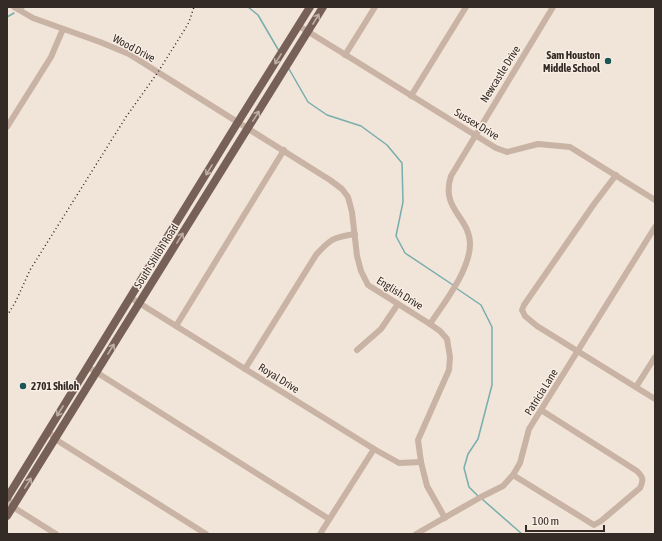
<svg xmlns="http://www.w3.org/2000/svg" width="662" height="541" font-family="'Asap Condensed',sans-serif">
<rect width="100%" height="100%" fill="#f1e4d8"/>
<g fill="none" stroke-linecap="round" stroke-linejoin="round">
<!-- stream -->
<g stroke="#77aeae" stroke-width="1.5">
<path d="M248 7 258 15 279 51"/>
<path d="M23 8 25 7"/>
<path d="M7 17 14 13"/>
<path d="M289 69 308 102 327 115 361 126 387 145 402 163 403 202 396 236 405 253 453 285"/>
<path d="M456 288 481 305 492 327V385L478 439 468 454 464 468 469 487 479 497"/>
<path d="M482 499 522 534"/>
</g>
<!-- minor -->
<g stroke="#c9b3a4" stroke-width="6">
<path d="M14 7 33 18 100 42 129 54 330 180 342 189 348 197 352 212 357 256 361 271 368 285 430 324 440 331 447 339 450 357 449 370 418 440 421 462 427 486 445 518"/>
<path d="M299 26 496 148 507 152 538 144 570 147 655 200"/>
<path d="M345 55 375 7"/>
<path d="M411 96 466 7"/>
<path d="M7 127 51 57 63 29"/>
<path d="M616 175 594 204 524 305 522 310 525 316 537 326 655 399"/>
<path d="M131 298 374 449 399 463 421 462"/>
<path d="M430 324C444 303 470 270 470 244 470 217 440 209 451 176L553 7"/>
<path d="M176 326 284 150"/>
<path d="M357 350 381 329 398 304"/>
<path d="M88 367 329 519"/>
<path d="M245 369 316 255C330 239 334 237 355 234"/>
<path d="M636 387 655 357"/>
<path d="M48 431 55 439 206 534"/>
<path d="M513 475 594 525 601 521 640 488C644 480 643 477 637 471L541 410"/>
<path d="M7 497 13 507 56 534"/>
<path d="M320 534 374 449"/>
<path d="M416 534 481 497 503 486 513 475 520 463 529 429 655 227"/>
</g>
<!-- major -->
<g stroke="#766057" stroke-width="8">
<path d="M7 498 238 122 310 7"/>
<path d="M7 516 323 7"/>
</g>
<!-- rail -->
<path stroke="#342a26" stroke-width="1.5" stroke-dasharray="1 3" stroke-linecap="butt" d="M7 316 16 301 30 270 126 117 158 72 185 29 189 22 194 7"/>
</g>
<!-- one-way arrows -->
<defs><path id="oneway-shaft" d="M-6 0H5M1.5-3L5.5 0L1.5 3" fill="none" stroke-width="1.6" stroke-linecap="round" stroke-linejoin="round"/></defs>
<g stroke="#beaea5">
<use href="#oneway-shaft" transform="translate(316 19) rotate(-59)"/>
<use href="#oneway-shaft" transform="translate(278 59) rotate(122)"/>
<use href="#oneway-shaft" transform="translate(256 116) rotate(-58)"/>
<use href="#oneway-shaft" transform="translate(209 170) rotate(122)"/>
<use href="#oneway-shaft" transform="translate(180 238) rotate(-58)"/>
<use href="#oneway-shaft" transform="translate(111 349) rotate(-58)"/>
<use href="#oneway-shaft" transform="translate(60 411) rotate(122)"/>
<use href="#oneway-shaft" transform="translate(28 483) rotate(-58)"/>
</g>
<!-- markers -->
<g fill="#1b5556" stroke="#f9eee4" stroke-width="1.5">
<circle cx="608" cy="61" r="4"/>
<circle cx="23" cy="386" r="4"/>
</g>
<g text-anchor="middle" stroke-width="3" stroke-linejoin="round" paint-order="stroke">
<!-- street labels -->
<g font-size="11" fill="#342a26" stroke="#f9eee4">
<text transform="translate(134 48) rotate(28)" y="4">Wood Drive</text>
<text transform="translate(500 74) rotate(-58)" y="4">Newcastle Drive</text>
<text transform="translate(477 124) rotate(31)" y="4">Sussex Drive</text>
<text transform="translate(156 256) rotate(-58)" y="4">South Shiloh Road</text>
<text transform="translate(400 293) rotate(32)" y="4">English Drive</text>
<text transform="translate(279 378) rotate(32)" y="4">Royal Drive</text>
<text transform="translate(541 392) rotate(-58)" y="4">Patricia Lane</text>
</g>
<!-- poi labels -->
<g font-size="11" font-weight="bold" fill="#342a26" stroke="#f9eee4" text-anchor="end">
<text x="600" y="59">Sam Houston<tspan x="600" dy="13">Middle School</tspan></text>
<text x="31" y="390" text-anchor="start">2701 Shiloh</text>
</g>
</g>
<!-- border -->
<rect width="662" height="541" fill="none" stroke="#342a26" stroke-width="16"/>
<!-- scale -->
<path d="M526 525v6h78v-6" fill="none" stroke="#342a26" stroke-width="2"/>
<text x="532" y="525" font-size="12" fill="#342a26" stroke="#f9eee4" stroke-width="3" paint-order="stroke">100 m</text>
</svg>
